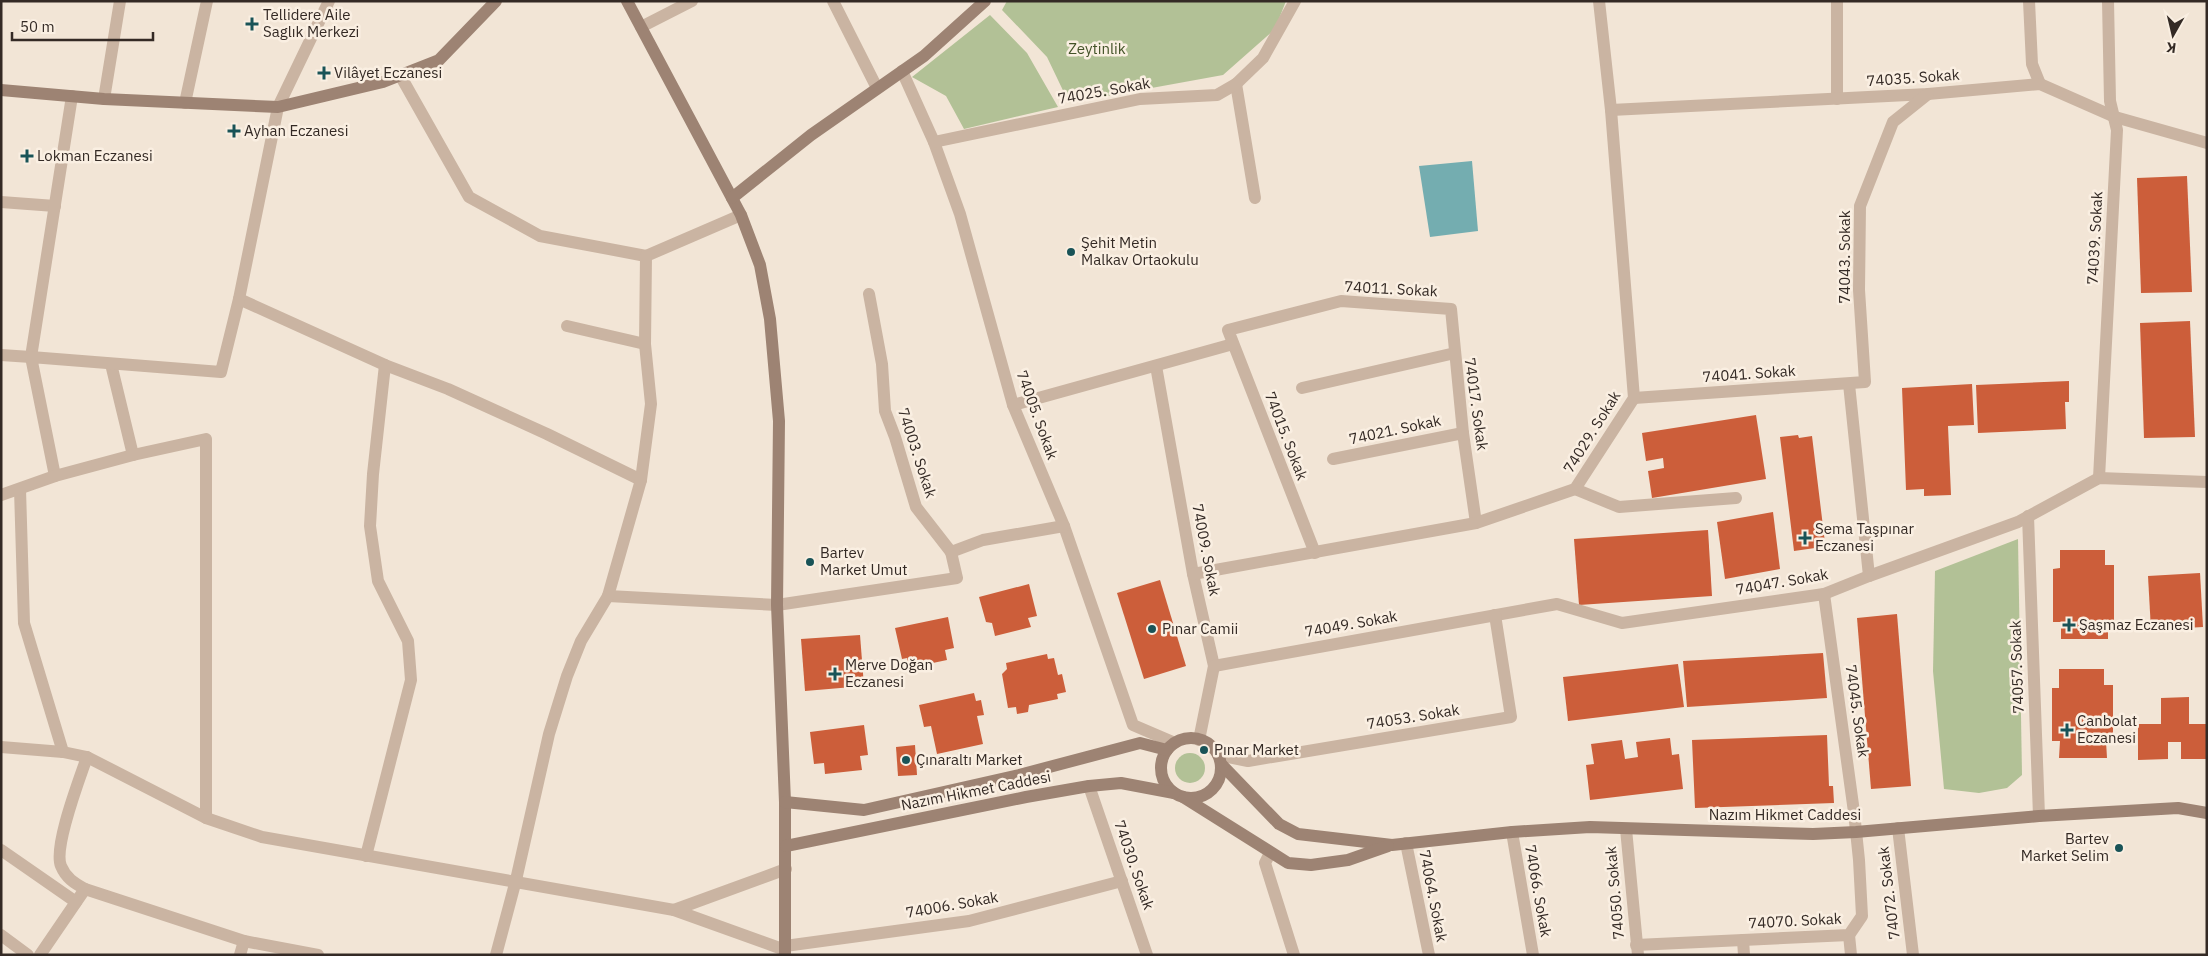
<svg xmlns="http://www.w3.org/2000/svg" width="2208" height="956" font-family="'IBM Plex Sans',sans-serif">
<rect width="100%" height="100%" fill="#f2e5d6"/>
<!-- green -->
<g fill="#b2c196">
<path d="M1007 1H1286L1275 29 1223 75 1069 103 1047 57 1002 10Z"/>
<path d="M990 15 1027 53 1058 107 964 129 946 96 912 77Z"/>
<path d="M2018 539 2022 775 2007 788 1979 793 1944 789 1933 671 1935 571Z"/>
<circle cx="1190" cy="768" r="15"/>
</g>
<!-- water -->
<path fill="#74adb0" d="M1472 161 1478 231 1430 237 1419 166Z"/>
<!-- building -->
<g fill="#cc5e3a">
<path d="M2187 176 2192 292 2141 293 2137 178Z"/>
<path d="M2190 321 2195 437 2144 438 2140 323Z"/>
<path d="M2069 381V402H2065L2066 429 1978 433 1976 385Z"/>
<path d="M1972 384 1974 425 1948 426 1951 495 1924 496V489L1906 490 1902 388Z"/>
<path d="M1756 415 1766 479 1652 498 1648 471 1664 468 1663 458 1646 461 1642 433Z"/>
<path d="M1798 435 1799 438 1812 436 1825 543 1814 544 1815 548 1794 551 1780 437Z"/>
<path d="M1773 512 1780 569 1725 579 1717 522Z"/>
<path d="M1708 530 1712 596 1579 605 1574 539Z"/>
<path d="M2060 550H2105V565H2114V622H2108V639H2061V622H2053V569L2060 568Z"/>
<path d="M2200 573 2203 627 2151 630 2148 576Z"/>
<path d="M1160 580 1186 666 1144 679 1117 593Z"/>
<path d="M1029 584 1037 616 1028 618 1031 627 995 636 992 623 986 622 979 597Z"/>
<path d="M1897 614 1911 786 1871 789 1857 618Z"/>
<path d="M948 617 954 648 945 650 947 660 909 668 907 658 902 659 895 628Z"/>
<path d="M860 635 864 686 805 691 801 639Z"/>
<path d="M1823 653 1827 698 1687 707 1683 661Z"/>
<path d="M1047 654 1048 659 1054 658 1058 675 1062 674 1066 692 1057 694 1058 699 1029 705 1028 712 1017 714 1016 707 1008 708 1002 674 1007 669 1006 663Z"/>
<path d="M1678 664 1684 707 1568 721 1563 677Z"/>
<path d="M2059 669H2104V685H2113V741H2106L2107 758H2059L2060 741H2052V688H2059Z"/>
<path d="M974 693 976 701 981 700 984 715 977 716 983 744 937 754 931 726 924 727 919 705Z"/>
<path d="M2189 697V724H2207V759H2181V742H2168V759L2138 760V724H2161V698Z"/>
<path d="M864 725 868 755 860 756 862 770 825 774 824 763 814 764 810 732Z"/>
<path d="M1827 735 1829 786H1833L1834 803 1695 808 1692 740Z"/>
<path d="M1670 738 1672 755 1679 754 1683 789 1590 800 1586 765 1594 764 1591 744 1622 740 1625 759 1638 757 1636 742Z"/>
<path d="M915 745 917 775 898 776 896 747Z"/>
</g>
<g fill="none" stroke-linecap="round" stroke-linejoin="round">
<!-- street -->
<g stroke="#cab4a2" stroke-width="12">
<path d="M833 1 877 88"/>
<path d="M2029 1 2032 64 2040 84"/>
<path d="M641 27 692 1"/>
<path d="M902 71 934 142 960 214 1013 405 1064 526 1133 725 1175 743"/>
<path d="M400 75 469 197 540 236 646 256"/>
<path d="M1236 84 1255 198"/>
<path d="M104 99 120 1"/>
<path d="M1837 99V1"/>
<path d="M185 103 207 1"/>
<path d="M1611 110 1928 94 2040 84 2115 117 2207 143"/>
<path d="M934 142 1140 99 1217 95 1236 84 1263 58 1295 1"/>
<path d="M1 202 55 206"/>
<path d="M869 294 882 364 885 411 895 437 916 507 951 552"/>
<path d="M239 299 385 365 448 389 547 434 641 480"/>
<path d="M567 326 645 344"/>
<path d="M1 355 31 357 72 96"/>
<path d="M111 364 133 455"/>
<path d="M1156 366 1193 574 1214 666 1199 740"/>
<path d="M1849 384 1869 576"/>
<path d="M1302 388 1455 353"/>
<path d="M1634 398 1865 382 1859 290 1860 206 1893 122 1928 94"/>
<path d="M1013 405 1233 344"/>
<path d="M1333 459 1463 433"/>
<path d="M55 476 31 357 221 372 239 299 278 107 329 1"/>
<path d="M2099 478 2117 130 2110 101 2108 1"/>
<path d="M20 489 24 623 63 752"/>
<path d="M1575 489 1619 507 1736 498"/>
<path d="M1 495 55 476 133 455 206 439V818"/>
<path d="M2028 516 2039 816"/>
<path d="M1315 553 1228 330 1341 301 1451 309 1463 433 1476 523"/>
<path d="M1193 574 1476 523 1575 489 1634 398 1611 110 1599 1"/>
<path d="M608 596 777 605 957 578 951 552 983 540 1064 526"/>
<path d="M1214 666 1557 604 1622 623 1824 594 1869 576 2018 522 2099 478 2207 482"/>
<path d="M1 747 63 752 87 757 206 818 262 837 674 910 785 950"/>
<path d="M1218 755 1248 761 1511 717 1495 615"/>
<path d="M1089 786 1147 955"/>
<path d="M1898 828 1913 955"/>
<path d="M1626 829 1638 955"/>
<path d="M1512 832 1533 955"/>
<path d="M1406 843 1429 955"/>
<path d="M1 850 76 902"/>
<path d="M1270 853 1265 863 1294 955"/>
<path d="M366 856 411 680 408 641 378 581 370 526 373 474 385 365"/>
<path d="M85 889 244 941 318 955"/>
<path d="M674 910 786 869"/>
<path d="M1 935 28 955"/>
<path d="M1849 935 1851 955"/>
<path d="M1743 940 1744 955"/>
<path d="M1636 945 1849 935 1862 916 1859 860 1854 812 1824 594"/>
<path d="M785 946 969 921 1122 881"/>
<path d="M40 955 85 889C74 883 66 878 61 866 53 847 80 778 87 757"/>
<path d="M240 955 244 941"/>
<path d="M496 955 516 880 549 734 567 676 581 641 608 596 641 480 651 404 645 344 646 256 741 215"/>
</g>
<!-- secondary -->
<g stroke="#9d8373" stroke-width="12">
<path d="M627 1 741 215 760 265 770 319 779 421 777 605 785 802V955"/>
<path d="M1 90 104 99 278 107 383 82 439 60 496 1"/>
<path d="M732 198 811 135 924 56 985 1"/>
<circle cx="1191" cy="768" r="30"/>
<path d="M1221 764 1279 824 1298 834 1392 845 1512 832 1590 827 1813 834 1856 832 2039 816 2178 808 2207 813"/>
<path d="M1183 797 1288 863 1311 865 1348 860 1388 846"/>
<path d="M785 802 864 810 1019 775 1140 743 1167 750"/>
<path d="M786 846 1026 797 1089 786 1121 783 1174 793"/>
</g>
</g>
<!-- markers -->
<g fill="#195357" stroke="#faefe2" stroke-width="2">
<path d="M249.5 16.5h5v5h5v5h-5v5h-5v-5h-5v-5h5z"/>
<path d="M321.5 65.5h5v5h5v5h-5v5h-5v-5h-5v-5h5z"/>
<path d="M231.5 123.5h5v5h5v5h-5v5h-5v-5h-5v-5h5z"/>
<path d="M24.5 148.5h5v5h5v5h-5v5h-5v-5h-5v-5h5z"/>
<circle cx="1071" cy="252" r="5"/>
<path d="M1802.5 530.5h5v5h5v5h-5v5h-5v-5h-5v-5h5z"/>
<circle cx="810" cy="562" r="5"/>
<path d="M2066.5 617.5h5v5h5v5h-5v5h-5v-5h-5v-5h5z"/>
<circle cx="1152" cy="629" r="5"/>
<path d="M832.5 666.5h5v5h5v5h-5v5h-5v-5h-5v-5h5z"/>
<path d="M2064.5 722.5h5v5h5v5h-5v5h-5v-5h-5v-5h5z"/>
<circle cx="1204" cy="750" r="5"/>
<circle cx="906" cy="760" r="5"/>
<circle cx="2119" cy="848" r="5"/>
</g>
<g text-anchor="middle" stroke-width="5" stroke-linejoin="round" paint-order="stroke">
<!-- poi labels -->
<g font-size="15" fill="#342a25" stroke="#faefe2" text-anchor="start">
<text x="263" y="20">Tellidere Aile<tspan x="263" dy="17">Saglık Merkezi</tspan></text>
<text x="334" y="78">Vilâyet Eczanesi</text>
<text x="244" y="136">Ayhan Eczanesi</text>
<text x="37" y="161">Lokman Eczanesi</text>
<text x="1081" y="248">Şehit Metin<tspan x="1081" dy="17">Malkav Ortaokulu</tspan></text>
<text x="1815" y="534">Sema Taşpınar<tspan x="1815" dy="17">Eczanesi</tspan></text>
<text x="820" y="558">Bartev<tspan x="820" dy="17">Market Umut</tspan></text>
<text x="2079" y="630">Şaşmaz Eczanesi</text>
<text x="1162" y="634">Pınar Camii</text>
<text x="845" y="670">Merve Doğan<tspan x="845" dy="17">Eczanesi</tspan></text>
<text x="2077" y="726">Canbolat<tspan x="2077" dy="17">Eczanesi</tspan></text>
<text x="1214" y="755">Pınar Market</text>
<text x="916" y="765">Çınaraltı Market</text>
<text x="2109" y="844" text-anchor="end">Bartev<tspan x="2109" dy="17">Market Selim</tspan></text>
</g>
<!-- park labels -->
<g font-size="15" fill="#435328" stroke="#faefe2">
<text x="1097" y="54">Zeytinlik</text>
</g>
<!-- street labels -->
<g font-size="15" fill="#342a25" stroke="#faefe2">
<text transform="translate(1913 78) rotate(-4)" y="5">74035. Sokak</text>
<text transform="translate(1104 91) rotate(-10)" y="5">74025. Sokak</text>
<text transform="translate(2095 238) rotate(-87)" y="5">74039. Sokak</text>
<text transform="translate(1845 257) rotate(-90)" y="5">74043. Sokak</text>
<text transform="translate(1391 289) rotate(3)" y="5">74011. Sokak</text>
<text transform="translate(1749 374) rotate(-4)" y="5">74041. Sokak</text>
<text transform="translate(1476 404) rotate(82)" y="5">74017. Sokak</text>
<text transform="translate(1037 415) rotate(70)" y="5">74005. Sokak</text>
<text transform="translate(1395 430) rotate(-12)" y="5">74021. Sokak</text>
<text transform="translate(1592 432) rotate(-58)" y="5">74029. Sokak</text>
<text transform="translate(1286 436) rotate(69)" y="5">74015. Sokak</text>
<text transform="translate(917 453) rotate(72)" y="5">74003. Sokak</text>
<text transform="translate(1206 550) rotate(79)" y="5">74009. Sokak</text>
<text transform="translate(1782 582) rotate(-10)" y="5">74047. Sokak</text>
<text transform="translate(1351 624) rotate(-10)" y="5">74049. Sokak</text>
<text transform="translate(2017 667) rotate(-92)" y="5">74057. Sokak</text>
<text transform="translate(1857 711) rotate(82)" y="5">74045. Sokak</text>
<text transform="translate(1413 717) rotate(-9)" y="5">74053. Sokak</text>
<text transform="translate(976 791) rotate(-11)" y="5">Nazım Hikmet Caddesi</text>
<text x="1785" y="820">Nazım Hikmet Caddesi</text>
<text transform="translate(1134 865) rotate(71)" y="5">74030. Sokak</text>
<text transform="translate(1538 891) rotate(80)" y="5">74066. Sokak</text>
<text transform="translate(1615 893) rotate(-95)" y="5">74050. Sokak</text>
<text transform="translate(1889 893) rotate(-97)" y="5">74072. Sokak</text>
<text transform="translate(1433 896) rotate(79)" y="5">74064. Sokak</text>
<text transform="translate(952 905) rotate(-10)" y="5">74006. Sokak</text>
<text transform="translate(1795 921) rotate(-3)" y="5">74070. Sokak</text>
</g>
</g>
<!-- border -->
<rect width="2208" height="956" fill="none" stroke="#342a25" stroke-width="5"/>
<!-- north arrow -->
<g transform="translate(2173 35) rotate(188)" stroke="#faefe2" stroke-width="4" paint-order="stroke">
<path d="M0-4L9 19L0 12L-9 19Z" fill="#342a25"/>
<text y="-8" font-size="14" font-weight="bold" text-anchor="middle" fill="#342a25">K</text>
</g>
<!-- scale -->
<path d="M12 32v8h141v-8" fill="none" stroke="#342a25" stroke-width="2.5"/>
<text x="20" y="32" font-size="15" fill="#342a25" stroke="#faefe2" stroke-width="4" paint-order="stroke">50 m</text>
</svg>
